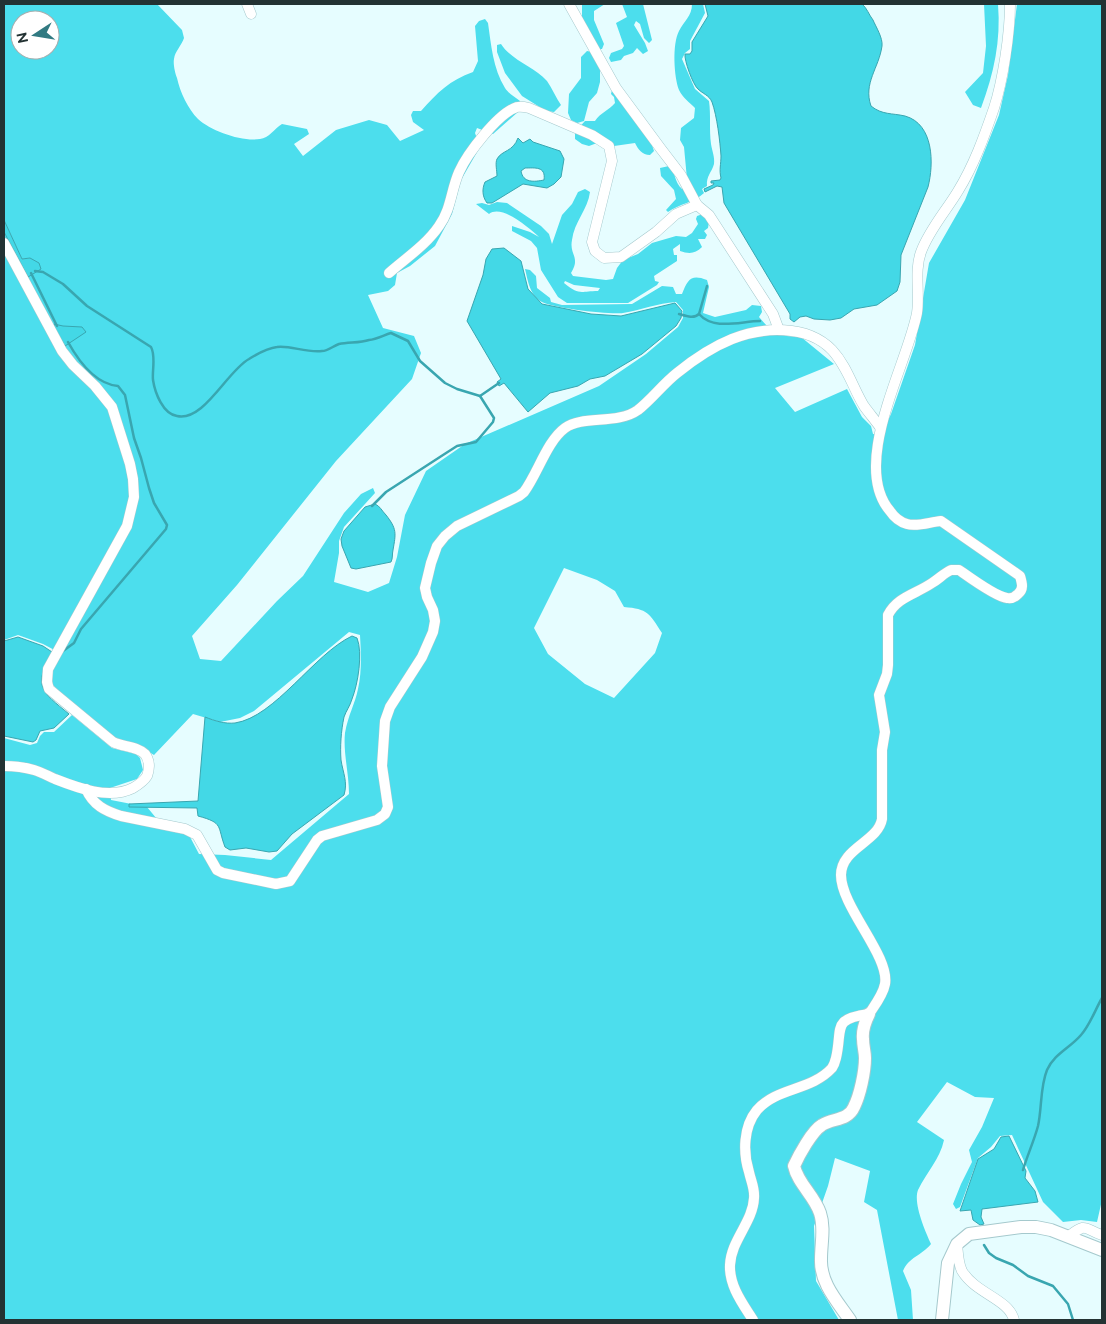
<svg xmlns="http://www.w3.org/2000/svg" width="1106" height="1324" font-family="Raleway,sans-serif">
<rect width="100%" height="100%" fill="#e6fdff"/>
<!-- forest -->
<g fill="#4cdeed" fill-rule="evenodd">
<path d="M4 4H157L182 30 184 38C182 45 175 51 174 59 173 64 175 73 177 78 180 92 188 109 198 119 211 131 242 142 260 139 269 138 274 129 282 124L307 129 309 134 294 144 303 156 336 130 369 120 387 125 400 141 424 130 413 122 411 115 413 111H421C437 93 450 80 473 72L478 61 475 26 479 21 485 19 488 23C491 44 493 69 505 88 508 93 515 97 520 101L518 112 493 134 477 128 475 133 480 147 461 180 452 214 435 246 410 266 397 273 395 285 388 291 368 295 383 328 414 336 421 353 412 379 336 461 237 585 192 636 200 659 221 661 277 601 303 576 344 513 361 494 373 488 375 493 344 527 339 541V553L334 582 368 592 389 583 397 557 405 515 426 471 465 444 599 386 646 354 678 327 683 318V310L676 302C658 303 641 310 623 313 611 315 553 308 542 302 530 296 528 281 525 269L530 270 536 276 537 288 550 298 551 302 562 305 632 304 662 286 673 287 676 294H682C688 279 691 274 707 280L709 287 703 313 715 317 746 310 752 305 761 306 762 312 759 317 767 326 787 336 801 337 834 364 775 388 795 412 847 389 862 417 871 426 873 434 881 435 891 414 915 345 929 263 965 200 999 115 1008 75 1017 4H1102V1200L1097 1222 1081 1220 1063 1222 1043 1202 1012 1135 1000 1136 991 1147 978 1158 960 1207 956 1209 953 1204 961 1184 972 1162 969 1150 982 1127 994 1098 975 1097 947 1082 917 1122 944 1140C940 1159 926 1173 918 1190 913 1203 925 1231 931 1244 921 1256 909 1257 903 1271L911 1290 913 1320H898L877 1210 864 1202 870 1171 835 1158 828 1186 814 1226 816 1281 839 1320H4V738L30 745 37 743 40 736 44 732H54L72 715 112 748 136 754 140 758 143 770 137 779 110 788 111 800 147 807 166 830 189 835 199 854 225 855 271 860 349 794C349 773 343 753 345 733 348 715 355 704 358 689 362 671 361 653 360 635L349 632 254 711 240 718 220 722 193 714 154 755 139 746 118 740 63 696 53 685 51 674 62 654 43 644 18 635 4 640V232L27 277 30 258 22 259 4 220ZM20 20H50V50H20ZM564 568 597 580 615 591 624 607C648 609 649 613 662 633L655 653 614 698 585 684 548 654 534 628Z"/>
<path d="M582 4H605L594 11V20L604 44 602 49H598L582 17Z"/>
<path d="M622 4H643L652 40 649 43 644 38 640 24 636 21 634 25 645 43 648 51 643 54 637 48 633 53 624 56 621 60 611 62 609 58 611 53 622 49 624 46 616 23 627 17Z"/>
<path d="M692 4H703L705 13 690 41V49L685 53 682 59 695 89 709 101C711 115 709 130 711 144 712 151 715 157 714 164 712 172 706 176 707 186L702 189 704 193C695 202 679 204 668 212L666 210 676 199 674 190 661 176 660 168 669 166C676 172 674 182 682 189H691L687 179 684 147 680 140 681 128 694 118 695 108C690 103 682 97 679 90 674 77 672 44 679 31 684 21 692 16 692 4Z"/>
<path d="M984 4H998C1001 41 994 73 981 108L973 105 965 92 983 73 986 46Z"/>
<path d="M501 44C512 61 534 66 547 81 552 88 556 98 561 105L554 112 546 111 522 96 505 73 497 52V45Z"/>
<path d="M587 51 592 52 600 68V82L597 93 589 102 584 121 577 123 571 120 568 113 569 94 581 78V57Z"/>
<path d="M612 90 652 145 654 151 650 155C642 155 638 149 635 143L614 146 597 143 589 146 582 144 575 139V132L585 121H595C600 113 609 110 615 103L614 97 611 94Z"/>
<path d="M585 189 590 192C588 209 574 222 572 240 569 255 581 257 571 273L573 276 606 280 613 279 617 268 623 260 638 254 652 243 676 236 686 237 692 233 698 224 696 219 697 216 703 214 709 222 708 228 704 231 707 235 705 239H698L702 247C695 254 689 254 680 251V244L673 249 674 255H677V261L654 276 655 281 659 282 657 285 628 303H567L558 297 541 270 537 248 531 241 512 231V226L530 232 539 237C529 228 502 204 489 214L476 204 482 203 489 205 497 202 507 203 541 226 549 234 552 244 562 215 572 204 578 192ZM565 281 574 285 600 288 598 291C580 291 580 296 564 283Z"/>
</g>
<!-- water -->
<g fill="#43d8e6" stroke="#39a6b0" fill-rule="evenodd">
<path d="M705 4H862C867 8 869 15 873 20 876 27 883 38 882 46 879 68 863 83 871 106 882 115 892 113 905 116 934 124 934 164 928 187L901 255 900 282 897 291 877 305 854 309 841 318 830 320 814 319 806 316 800 317 794 322 790 319V314L724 203 722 187 717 186 705 192 704 189 713 185 714 183H711V181L720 180 721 178C719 170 721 164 721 156 720 141 717 116 712 102 709 95 703 94 698 89 693 85 684 60 685 54H690L692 51V42L708 16Z"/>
<path d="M518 138 523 143 530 139 533 142 560 151 564 159 561 177 554 184 547 188 523 184 492 203H487C482 196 482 189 485 182L497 176C497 171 495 163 497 159 502 150 513 152 518 138ZM525 168C535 168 546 166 544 180 534 182 523 183 521 171Z"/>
<path d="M4 220 22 259 30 258 39 263 41 269 28 277 4 232Z"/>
<path d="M504 248 521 261 528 289 542 304 591 314 621 316 675 303 682 311 681 318 676 326 642 354 605 376 590 379 578 386 550 393 528 412 504 383 499 386 497 382 501 379 467 321 483 275 486 259 492 249Z"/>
<path d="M54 324 63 326 82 327 86 332 65 346 54 328Z"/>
<path d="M375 504C380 506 382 511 386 515 397 529 396 533 393 550 392 554 393 558 391 562L356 569 351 568 342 546 341 539 344 531 365 507Z"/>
<path d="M352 636 357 638C363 653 358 684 352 699 350 706 346 711 344 717 341 731 340 747 341 760 343 773 348 782 344 795L292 834 277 851 269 852 246 848 230 850 225 847C217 826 224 823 198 816L197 808 129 807V804L198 801 205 717C215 721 225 724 235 723 275 717 314 654 352 636Z"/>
<path d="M18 637 43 646 52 652C33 687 41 691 69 714L54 728 40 731 36 740 33 742 4 736V641Z"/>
<path d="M1009 1136 1026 1171 1025 1178 1035 1191 1038 1202 982 1209 981 1217 984 1224 980 1225 973 1220 971 1210 960 1211 978 1159 994 1149 1001 1137Z"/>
</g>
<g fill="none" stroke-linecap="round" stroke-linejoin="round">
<!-- stream -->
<g stroke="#39a6b0" stroke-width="2.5">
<path d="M35 271 43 272 63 284 87 306 151 347C156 356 152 370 153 380 155 393 163 414 177 416 204 422 227 371 249 359 257 354 267 348 277 347 290 345 306 353 322 351 328 351 333 346 339 344 349 342 360 343 369 340 377 339 384 335 391 333L408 341 420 361 445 383 457 389 480 396 494 418 493 422 476 442 457 446 443 455 386 492 372 506"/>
<path d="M31 273 57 326"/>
<path d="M679 314C686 316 694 319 699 314 714 331 741 321 760 321"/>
<path d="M699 314 707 286"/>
<path d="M480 396 499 383"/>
<path d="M63 651 74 643 81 629 166 529 167 525 154 503 149 488 141 458 134 438 125 395 118 386C95 384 78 360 68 342"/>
<path d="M1023 1170C1027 1156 1034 1141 1038 1126 1042 1108 1040 1087 1047 1070 1054 1054 1070 1048 1081 1035 1090 1025 1095 1010 1102 998"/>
<path d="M984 1245 989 1253 996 1258 1013 1265 1028 1276 1053 1286 1068 1304 1073 1320"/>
</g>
<defs>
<g id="minor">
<path d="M247 4 251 14"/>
<path d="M569 4 616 88 661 149 681 175 697 205 709 215 773 314 779 330"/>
<path d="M4 243 62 351 73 365 95 386 112 407 130 464 133 479 134 497 127 526 48 669 47 682 49 689 113 742C123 747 137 746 145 754 150 761 150 768 147 776 144 781 138 785 133 788 109 800 78 788 55 779 48 776 41 772 34 770 24 767 14 766 4 766"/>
<path d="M389 273C406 258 426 245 439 226 451 210 451 190 459 172 467 154 498 113 517 107 521 106 525 107 529 108L592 135 609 146 612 161 592 242 595 251 604 258 621 257 656 232 676 214 697 205"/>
<path d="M86 789C93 805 105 811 121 816L185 829 197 835 217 870 223 873 276 884 290 881 317 840 322 836 377 820 385 814 388 807 382 766 385 721 390 707 422 657 433 632 435 621 433 610 427 597 425 588 431 563 437 546 445 536 457 526 519 496 524 492C538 473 547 441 565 428 583 415 617 425 638 410 652 399 663 384 677 373 693 360 712 347 732 339 763 327 807 324 832 350 847 366 853 388 864 406 869 413 875 420 880 427"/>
<path d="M1069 1236C1087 1222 1084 1229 1102 1235"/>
<path d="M957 1244C958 1253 958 1263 962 1271 976 1294 1009 1299 1014 1320"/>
<path d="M753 1320C743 1304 729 1286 730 1265 731 1240 753 1222 754 1198 755 1189 751 1181 749 1172 743 1153 743 1127 757 1110 777 1087 811 1091 832 1068 834 1065 835 1062 836 1058 843 1028 831 1019 869 1014 875 1005 883 995 885 984 890 956 841 907 841 875 841 848 878 842 882 819V750L885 732 879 695 887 674 888 665V615C897 597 916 594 932 583 939 579 944 573 951 570H959C969 577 996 597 1007 598 1011 599 1015 597 1018 594 1024 589 1022 583 1020 576L941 521C930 522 917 527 907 524 900 522 894 517 890 511 850 464 907 365 917 313 920 293 914 271 921 252 929 230 946 211 958 191 974 165 984 137 994 108 1003 80 1010 34 1010 4"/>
</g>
<g id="tertiary">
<path d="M850 1320C837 1301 820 1283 821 1259 821 1243 825 1228 820 1213 814 1195 798 1184 794 1166 799 1155 812 1131 822 1125 833 1118 848 1121 854 1107 860 1095 865 1072 865 1058 865 1052 863 1046 863 1039 862 1030 865 1022 869 1014"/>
<path d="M942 1320 948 1263 957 1244 969 1234 1021 1227H1036L1051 1230 1102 1250"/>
</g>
</defs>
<!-- minor casing -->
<use href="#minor" stroke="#a5c9cd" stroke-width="11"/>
<!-- tertiary casing -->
<use href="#tertiary" stroke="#a5c9cd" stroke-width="14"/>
<!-- minor -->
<use href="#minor" stroke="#fff" stroke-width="10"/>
<!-- tertiary -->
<use href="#tertiary" stroke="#fff" stroke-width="12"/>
</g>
<!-- border -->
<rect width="1106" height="1324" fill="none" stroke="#233233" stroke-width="10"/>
<!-- north arrow -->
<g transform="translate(35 35) rotate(258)"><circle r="24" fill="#ffffff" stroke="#a7adad"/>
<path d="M0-4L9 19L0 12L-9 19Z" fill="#327a82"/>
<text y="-8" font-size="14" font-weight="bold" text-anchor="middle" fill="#233233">N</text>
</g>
</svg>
